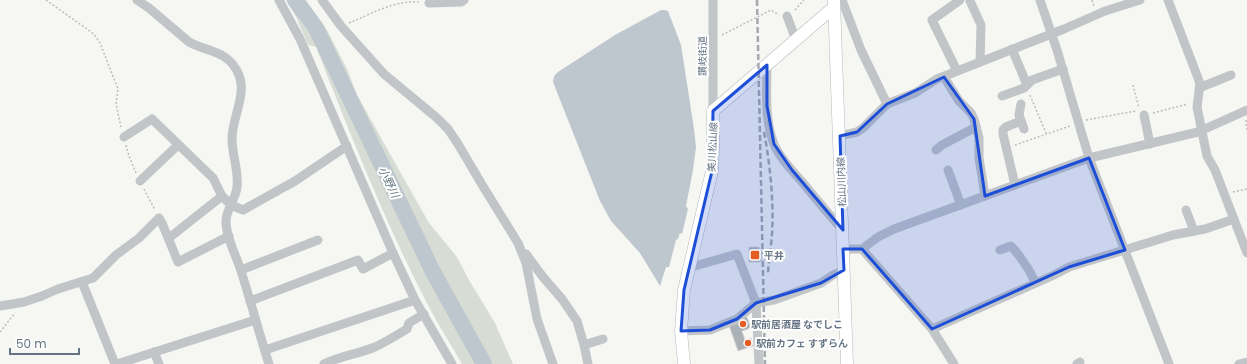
<svg xmlns="http://www.w3.org/2000/svg" width="1247" height="364" font-family="Poppins,'Noto Sans JP',sans-serif">
<rect width="100%" height="100%" fill="#f6f6f3"/>
<!-- green -->
<path fill="#d7ddd4" d="M286 0H306L327 30 347 69 357 95 412 193 429 223 457 257 469 280 495 323 513 364H462C452 346 440 328 430 309 386 225 351 136 316 47L308 45 296 17Z"/>
<!-- water -->
<path fill="#bec7cd" d="M661 10H664L668 11 681 45 694 129 696 147 693 170 686 206 688 209 682 234 680 233 678 239 676 240 669 267H666L660 286 640 253 611 221 600 201 553 82 554 76 558 72 615 35Z"/>
<g fill="none" stroke-linecap="round" stroke-linejoin="round">
<!-- river -->
<path stroke="#bec7cd" stroke-width="16" d="M295 0 316 28 433 272 484 364"/>
</g>
<!-- building -->
<g fill="#aab2b8" stroke="#d7d8d5">
<path d="M749 247H759L760 262H749Z"/>
<path d="M747 317 751 328 742 331 745 340 751 338 753 346 738 351 728 323Z"/>
</g>
<g fill="none" stroke-linecap="round" stroke-linejoin="round">
<defs>
<g id="secondary">
<path d="M834 1 847 364"/>
<path d="M684 364 681 331 684 290 712 171 713 150V111L834 7"/>
</g>
</defs>
<!-- secondary casing -->
<use href="#secondary" stroke="#b6babf" stroke-width="13"/>
<!-- path -->
<g stroke="#bbbdc0" stroke-width="1.5" stroke-dasharray="2 2" stroke-linecap="butt">
<path d="M46 0 94 34 100 43 118 89 116 104 121 127"/>
<path d="M1092 0 1094 6"/>
<path d="M795 10 804 0"/>
<path d="M349 23C371 14 395 0 419 2"/>
<path d="M722 35 771 10 779 15"/>
<path d="M1133 85 1139 108"/>
<path d="M1030 95 1046 133"/>
<path d="M1153 113 1188 104"/>
<path d="M1086 120 1136 111"/>
<path d="M1246 120 1247 130"/>
<path d="M126 145 129 156 136 173"/>
<path d="M1015 145 1070 126"/>
<path d="M144 189 155 210"/>
<path d="M1233 192 1247 189"/>
<path d="M760 260H765"/>
<path d="M0 332 15 313"/>
</g>
<!-- minor -->
<g stroke="#c1c5c8" stroke-width="9">
<path d="M137 0 149 8 189 42C207 52 226 50 237 71 249 92 232 116 232 139 232 155 239 171 237 187 236 199 226 209 226 221 226 238 236 255 241 271 251 302 259 333 269 364"/>
<path d="M279 0 300 39 393 253 415 300 452 364"/>
<path d="M322 0 341 26 384 74 437 118 448 129 458 144 484 188 518 243 526 263 537 319 553 364"/>
<path d="M713 0V111"/>
<path d="M842 0 861 50 887 104"/>
<path d="M1040 0 1057 50 1089 158 1169 364"/>
<path d="M1168 0 1198 78 1200 84 1197 107 1207 156 1215 170 1247 253"/>
<path d="M970 1 981 25 980 62"/>
<path d="M429 3 461 2 464 0"/>
<path d="M787 16 796 40"/>
<path d="M1012 49 1027 85"/>
<path d="M767 65C767 90 764 119 774 144 780 159 793 171 803 183 816 199 829 215 843 230"/>
<path d="M957 71 932 20 960 0"/>
<path d="M944 77 959 101 971 113 974 119 979 138V158L985 196"/>
<path d="M1199 88 1231 75"/>
<path d="M1002 96 1024 88 1032 80 1063 69"/>
<path d="M1021 104 1019 115 1024 129"/>
<path d="M1144 115 1150 144"/>
<path d="M840 136 857 132 863 128 887 104 915 93 937 79 1064 29 1105 11 1140 0"/>
<path d="M124 137 152 119 213 178 222 196 231 205 243 210 295 181 347 146"/>
<path d="M936 150 942 145 976 127"/>
<path d="M948 170 961 205"/>
<path d="M140 181 178 145"/>
<path d="M1015 185 1003 134V130L1006 127 1021 121"/>
<path d="M1186 210 1194 231"/>
<path d="M169 238 222 196"/>
<path d="M843 249H862L878 237 894 229 1089 158 1198 132 1247 110"/>
<path d="M862 249 932 329 954 364"/>
<path d="M1000 250 1011 246C1021 257 1029 269 1036 283"/>
<path d="M526 254 543 277 562 299 577 321 584 345 588 364"/>
<path d="M688 268 737 254 756 303 759 364"/>
<path d="M241 270 318 240"/>
<path d="M82 282 115 364"/>
<path d="M250 301 358 260 363 269 393 253"/>
<path d="M0 306 24 302 42 296 58 289 93 278 116 255 139 238 159 218 162 223 178 262 229 236"/>
<path d="M932 329 1054 275 1069 267 1173 235 1205 229 1234 219"/>
<path d="M681 331 710 330 737 319 756 303 774 300 821 283 833 275 844 270"/>
<path d="M584 345 603 339"/>
<path d="M265 350 415 300"/>
<path d="M154 352 159 364"/>
<path d="M117 364 255 320"/>
<path d="M324 364C340 356 358 354 375 347 386 342 397 335 407 329L409 323 424 314"/>
<path d="M1077 364 1080 362"/>
<path d="M1239 364 1247 362"/>
</g>
<!-- secondary -->
<use href="#secondary" stroke="#fff" stroke-width="12"/>
<!-- rail -->
<g stroke="#a4a9af" stroke-width="2.5" stroke-dasharray="6 3" stroke-linecap="butt">
<path d="M757 0 765 364"/>
<path d="M764 132C770 164 774 201 772 234 771 247 769 260 768 273"/>
</g>
</g>
<!-- marked area -->
<path fill="#1d4ed8" fill-opacity="0.2" stroke="#1d4ed8" stroke-width="3" stroke-linejoin="round" d="M767 65V106L774 144 792 170 843 230 840 136 857 132 887 104 944 77 974 119 985 196 1089 158 1125 250 1069 267 932 329 862 249H843L844 270 821 283 756 303 737 319 710 330 681 331 684 290 712 171 713 111Z"/>
<!-- markers -->
<g fill="#e55d24" stroke="#fff" stroke-width="1.5">
<rect x="750" y="250" width="10" height="10" rx="2"/>
<circle cx="743" cy="324" r="4"/>
<circle cx="748" cy="343" r="4"/>
</g>
<g text-anchor="middle" stroke-width="4" stroke-linejoin="round" paint-order="stroke">
<!-- street labels -->
<g font-size="10" fill="#657484" stroke="#fff">
<text transform="translate(702 56) rotate(-90)" y="4">讃岐街道</text>
<text transform="translate(712 147) rotate(-87)" y="4">美川松山線</text>
<text transform="translate(841 182) rotate(-92)" y="4">松山川内線</text>
</g>
<!-- poi labels -->
<g font-size="10" font-weight="bold" fill="#657484" stroke="#fff" text-anchor="start">
<text x="764" y="259">平井</text>
<text x="751" y="328">駅前居酒屋 なでしこ</text>
<text x="756" y="347">駅前カフェ すずらん</text>
</g>
<!-- water labels -->
<g font-size="11" font-style="italic" fill="#607681" stroke="#fff">
<text transform="translate(389 182) rotate(64)" y="4">小野川</text>
</g>
</g>
<!-- scale -->
<path d="M10 348v6h69v-6" fill="none" stroke="#657484" stroke-width="2"/>
<text x="16" y="348" font-size="12" fill="#657484" stroke="#ffffff" stroke-width="3" paint-order="stroke">50 m</text>
</svg>
